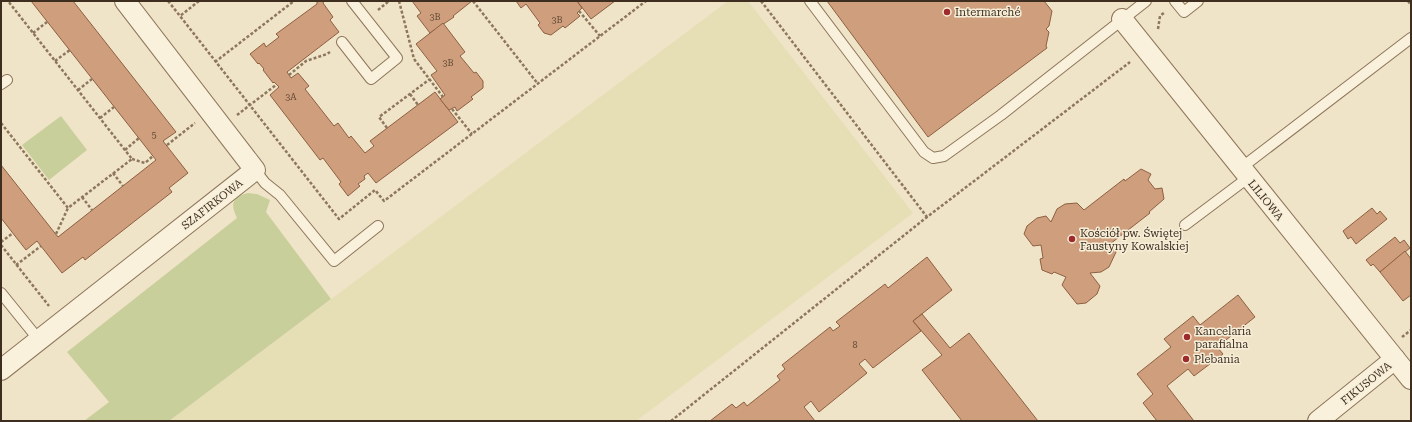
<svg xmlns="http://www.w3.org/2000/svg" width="1412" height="422" font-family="'Roboto Serif',serif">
<rect width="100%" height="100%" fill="#f0e4c8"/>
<!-- farmland -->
<path fill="#e6deb5" d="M728 1H748L913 213 636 421H169Z"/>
<!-- green -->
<g fill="#c9cf9b">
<path d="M61 116 87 150 49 180 22 145Z"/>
<path d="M248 193 257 194 270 200 266 212 331 299 169 421H84L109 402 67 352 237 218C230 204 232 197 248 193Z"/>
</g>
<!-- building -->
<g fill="#cf9f7d" stroke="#8d5f41">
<path d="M31 1H73L176 132 163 141 188 173 169 188 172 192 85 260 83 257 62 273 37 241 26 250 1 218V165L58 237 156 160Z"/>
<path d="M317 1H324L323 3 333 17 330 20 339 32 287 72 291 78 298 73 309 86 305 89 334 126 338 123 349 138 351 136 365 153 374 146 370 141 435 92 458 122 376 183 368 173 364 176 365 179 358 184 360 186 348 196 339 184 341 182 323 158 320 160 270 95 279 87 274 82 273 83 263 70 264 69 259 63 258 64 250 54 264 43 266 47 279 37 276 34 317 4Z"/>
<path d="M412 1H472L453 16 454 17 430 33 417 16 421 13Z"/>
<path d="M516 1H577L582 8 577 13 580 16 565 28 563 26 551 35 544 33 538 25 540 23 526 4 521 8Z"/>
<path d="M577 1H615L591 19Z"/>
<path d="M827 1H1044L1052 11 1049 26 1046 29 1049 32 1046 46 1047 48 928 137Z"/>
<path d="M443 23 465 52 460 56 474 73 476 72 483 81V88L471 97 473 99 457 111 455 107 449 110 440 99 445 95 431 75 437 71 416 44Z"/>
<path d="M1141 169 1151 174 1148 180 1155 189 1162 188 1164 199 1149 212 1150 213 1110 244 1116 252 1109 267 1101 272 1090 273 1100 286 1097 294 1086 303 1077 304 1062 285 1066 277 1054 272 1052 274 1042 270 1040 259 1043 258 1041 245 1033 246 1024 234 1027 226 1037 218 1046 216 1051 222 1057 209 1065 204 1077 203 1084 210 1124 179 1125 181Z"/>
<path d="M1372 208 1377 214 1380 211 1387 219 1356 244 1351 237 1348 239 1343 231Z"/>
<path d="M1395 237 1400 243 1404 240 1410 248 1380 272 1373 264 1371 266 1366 260Z"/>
<path d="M1405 251 1411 259V295L1403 301 1380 272Z"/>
<path d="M927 257 952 290 913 321 921 331 873 368 865 359 859 364 867 373 819 412 811 401 804 407 815 421H710L732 404 736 408 744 402 747 406 780 380 777 376 785 369 782 365 830 327 833 331 840 326 836 322 885 284 888 288Z"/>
<path d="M1238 295 1255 317 1217 347 1223 354 1194 376 1188 369 1167 386 1194 421H1157L1143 403 1153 394 1137 374 1171 347 1164 339 1193 316 1200 325Z"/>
<path d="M922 314 950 348 969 333 1038 421H962L922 370 942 355 913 321Z"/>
</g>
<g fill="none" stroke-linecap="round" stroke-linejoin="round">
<defs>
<g id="service">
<path d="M810 1 924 152 933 158 944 156 1001 115 1146 1"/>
<path d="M1175 1 1184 12 1198 1"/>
<path d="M342 42 371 79 397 58 352 1"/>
<path d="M1 84 7 80"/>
<path d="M1241 168 1411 38"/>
<path d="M255 170 265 183 280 195 334 261 378 226"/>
<path d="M1185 225 1249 177"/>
<path d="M1 293 39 340"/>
</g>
<g id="minor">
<path d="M1122 19 1411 379"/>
<path d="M1 370 255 170 125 1"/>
<path d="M1318 421 1395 359"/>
</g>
</defs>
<!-- service casing -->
<use href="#service" stroke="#8d765c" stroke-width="12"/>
<!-- minor casing -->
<use href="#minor" stroke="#8d765c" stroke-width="22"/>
<!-- path -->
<g stroke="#8d765c" stroke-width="2.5" stroke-dasharray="3 2" stroke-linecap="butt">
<path d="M168 1 180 16"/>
<path d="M199 1 180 16 339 219 375 190 384 201 646 1"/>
<path d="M399 1 414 59 443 97"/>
<path d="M473 1 538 84"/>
<path d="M761 1 927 217"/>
<path d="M1408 1 1411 5"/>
<path d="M378 10 389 1"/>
<path d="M579 11 600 36"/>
<path d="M1158 29 1160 16 1165 12"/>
<path d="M33 33 47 22"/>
<path d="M55 61 70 50"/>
<path d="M215 62 294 1"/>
<path d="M289 75 306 61 327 54 330 52"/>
<path d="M78 90 92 79"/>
<path d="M410 94 418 105"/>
<path d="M452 109 472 134"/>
<path d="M237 115 276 85"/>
<path d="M100 118 114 107"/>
<path d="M1 123 68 208 132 159 8 1"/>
<path d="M387 128 379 117 430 79"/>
<path d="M167 145 195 123"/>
<path d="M125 150 139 138"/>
<path d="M132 159 145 163 153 156"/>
<path d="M113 173 123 186"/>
<path d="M82 197 92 210"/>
<path d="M56 234 68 208"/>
<path d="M1 242 13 233"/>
<path d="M1 245 49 306"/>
<path d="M16 265 41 246"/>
<path d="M1402 337 1411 330"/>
<path d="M671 421 927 217 1130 62"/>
</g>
<!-- service -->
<use href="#service" stroke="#faf1dc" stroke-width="10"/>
<!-- minor -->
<use href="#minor" stroke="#faf1dc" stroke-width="20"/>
</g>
<!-- markers -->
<g fill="#9e2a2b" stroke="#f7eed8" stroke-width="1.5">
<circle cx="947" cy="12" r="4"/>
<circle cx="1072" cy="239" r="4"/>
<circle cx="1187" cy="337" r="4"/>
<circle cx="1186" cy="359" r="4"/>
</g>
<g text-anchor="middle" stroke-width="3" stroke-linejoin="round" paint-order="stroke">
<!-- number labels -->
<g font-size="9" fill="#624a37">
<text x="435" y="20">3B</text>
<text x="557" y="23">3B</text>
<text x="448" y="66">3B</text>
<text x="291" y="100">3A</text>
<text x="154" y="138">5</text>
<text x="855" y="348">8</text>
</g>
<!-- poi labels -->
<g font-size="11" fill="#3d2e20" stroke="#f7eed8" text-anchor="start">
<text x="955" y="16">Intermarché</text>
<text x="1080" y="237">Kościół pw. Świętej<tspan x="1080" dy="13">Faustyny Kowalskiej</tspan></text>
<text x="1195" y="335">Kancelaria<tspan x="1195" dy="13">parafialna</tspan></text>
<text x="1194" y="363">Plebania</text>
</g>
<!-- street labels -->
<g font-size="11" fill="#3d2e20" stroke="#f7eed8">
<text transform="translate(1266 200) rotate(51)" y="4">LILIOWA</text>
<text transform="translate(212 204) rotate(-38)" y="4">SZAFIRKOWA</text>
<text transform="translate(1366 383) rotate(-39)" y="4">FIKUSOWA</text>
</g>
</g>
<!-- border -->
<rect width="1412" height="422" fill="none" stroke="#3d2e20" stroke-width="4"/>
</svg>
